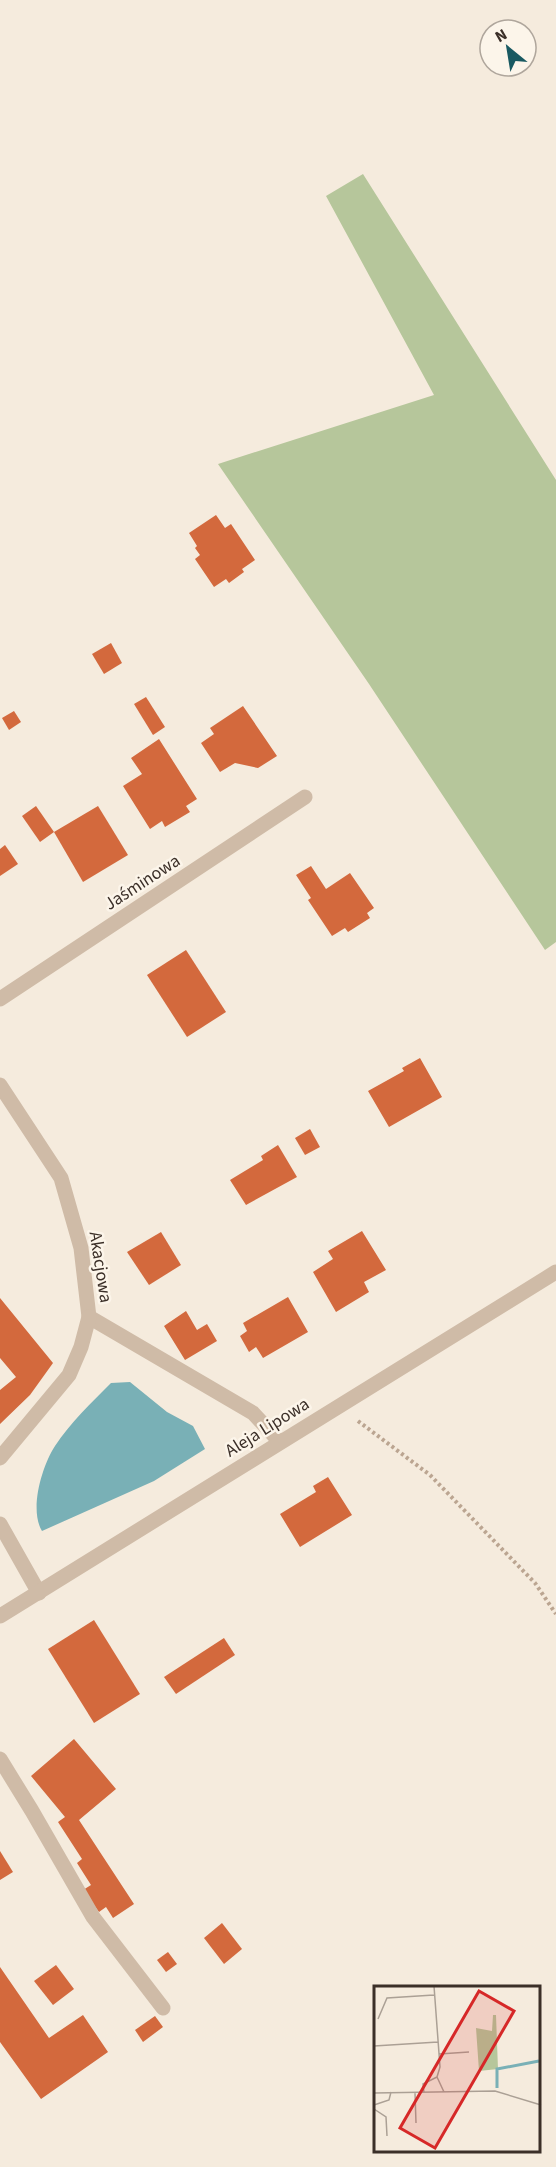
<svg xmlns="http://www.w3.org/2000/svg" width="556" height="2167" font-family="'Source Sans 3',sans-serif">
<rect width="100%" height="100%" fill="#f5ebdd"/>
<!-- green -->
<path fill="#b6c69b" d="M363 174 556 480V942L545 950 369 684 218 464 434 395 326 196Z"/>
<!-- water -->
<path fill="#79b0b6" d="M130 1382 167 1412 193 1426 205 1449 154 1481 42 1531C29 1510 42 1466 55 1446 70 1423 92 1402 111 1383Z"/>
<!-- building -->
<g fill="#d3693d">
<path d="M216 515 225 528 231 524 255 560 242 569 244 572 229 583 226 579 214 587 195 559 200 555 195 548 197 546 189 533Z"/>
<path d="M111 643 122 663 104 674 92 654Z"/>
<path d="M146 697 165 727 153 735 134 704Z"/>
<path d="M243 706 277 756 258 768 235 763 220 772 201 743 214 734 210 728Z"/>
<path d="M14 711 21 722 9 730 2 718Z"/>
<path d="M159 739 197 799 186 806 190 812 165 827 162 821 150 829 123 786 142 774 131 758Z"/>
<path d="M36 806 54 832 40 842 22 816Z"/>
<path d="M98 806 128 855 83 882 54 832Z"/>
<path d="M5 845 18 864 0 876V849Z"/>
<path d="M311 866 326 889 350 873 374 908 367 913 370 918 348 932 345 928 332 936 308 900 311 898 296 875Z"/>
<path d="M186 950 226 1012 187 1037 147 975Z"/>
<path d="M420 1058 442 1097 389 1127 368 1091 404 1071 402 1068Z"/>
<path d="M310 1129 320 1147 305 1155 295 1138Z"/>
<path d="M278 1145 297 1177 246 1205 230 1180 263 1160 261 1156Z"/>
<path d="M362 1231 386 1270 364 1282 369 1292 336 1312 313 1272 333 1259 328 1251Z"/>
<path d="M161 1232 181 1265 149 1285 127 1252Z"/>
<path d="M288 1297 308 1332 263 1358 256 1347 249 1352 240 1336 247 1331 243 1323Z"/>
<path d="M0 1298 53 1363 30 1395 0 1424V1390L16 1377 0 1358Z"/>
<path d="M186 1311 197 1330 207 1324 217 1341 185 1360 164 1326Z"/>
<path d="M328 1477 352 1515 300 1547 280 1514 316 1492 313 1486Z"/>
<path d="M94 1620 140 1694 94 1723 48 1649Z"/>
<path d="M224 1638 235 1655 176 1694 164 1677Z"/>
<path d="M74 1739 116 1789 79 1820 134 1904 113 1918 106 1907 99 1912 83 1890 91 1885 77 1863 82 1859 58 1822 65 1817 31 1776Z"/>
<path d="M0 1851 13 1872 0 1880Z"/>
<path d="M222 1923 242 1949 224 1964 204 1938Z"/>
<path d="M168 1952 177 1964 166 1972 157 1960Z"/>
<path d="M56 1965 74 1989 53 2005 34 1981Z"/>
<path d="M0 1967 49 2038 83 2015 108 2052 41 2099 0 2042Z"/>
<path d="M155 2016 163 2027 143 2042 135 2030Z"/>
</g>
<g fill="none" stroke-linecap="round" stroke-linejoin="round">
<!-- path -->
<path stroke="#bba591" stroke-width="4" stroke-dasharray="3 3" stroke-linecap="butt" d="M358 1421 430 1475 535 1583 556 1614"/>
<!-- minor -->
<g stroke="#cfbba7" stroke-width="15">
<path d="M0 999 305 797"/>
<path d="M0 1085 61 1178 81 1248 89 1317 253 1413 280 1442"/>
<path d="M0 1458 69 1375 81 1347 89 1317"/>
<path d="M0 1524 39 1593"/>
<path d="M0 1616 556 1272"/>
<path d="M0 1759 32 1811 93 1917 163 2008"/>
</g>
</g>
<g text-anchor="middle" stroke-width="5" stroke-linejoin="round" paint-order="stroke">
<!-- street labels -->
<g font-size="18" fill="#3b2f28" stroke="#fcf5ea">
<text transform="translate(142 882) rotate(-33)" y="6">Jaśminowa</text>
<text transform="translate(101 1267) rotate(81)" y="6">Akacjowa</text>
<text transform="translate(267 1427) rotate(-32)" y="6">Aleja Lipowa</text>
</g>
</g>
<!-- overview -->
<g transform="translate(374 1986)">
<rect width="166" height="166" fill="#f5ebdd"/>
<path d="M119 29H122L124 83 105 85 102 42 118 45Z" fill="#b6c69b"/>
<path fill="none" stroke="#79b0b6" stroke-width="3" d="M123 102V83L165 75"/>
<path fill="none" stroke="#aba095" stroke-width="1.5" d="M60 0 66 81 63 91 70 106M4 33 13 12 60 9M0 60 64 56M65 68 95 66M0 107 121 105 167 119M41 107 42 137M50 107 49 98 63 91M0 119 15 114 17 106M0 123 12 131 13 150"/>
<path fill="#d62828" fill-opacity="0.15" stroke="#d62828" stroke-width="3" d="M105 5 140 25 61 162 26 142Z"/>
<rect width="166" height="166" fill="none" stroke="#3b2f28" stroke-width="3"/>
</g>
<!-- north arrow -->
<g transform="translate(508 48) rotate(330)"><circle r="28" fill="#fcf5ea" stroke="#afa69c" stroke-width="1.5"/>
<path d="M0-4.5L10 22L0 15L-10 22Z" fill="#195961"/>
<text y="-9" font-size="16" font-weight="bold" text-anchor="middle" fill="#3b2f28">N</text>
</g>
</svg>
